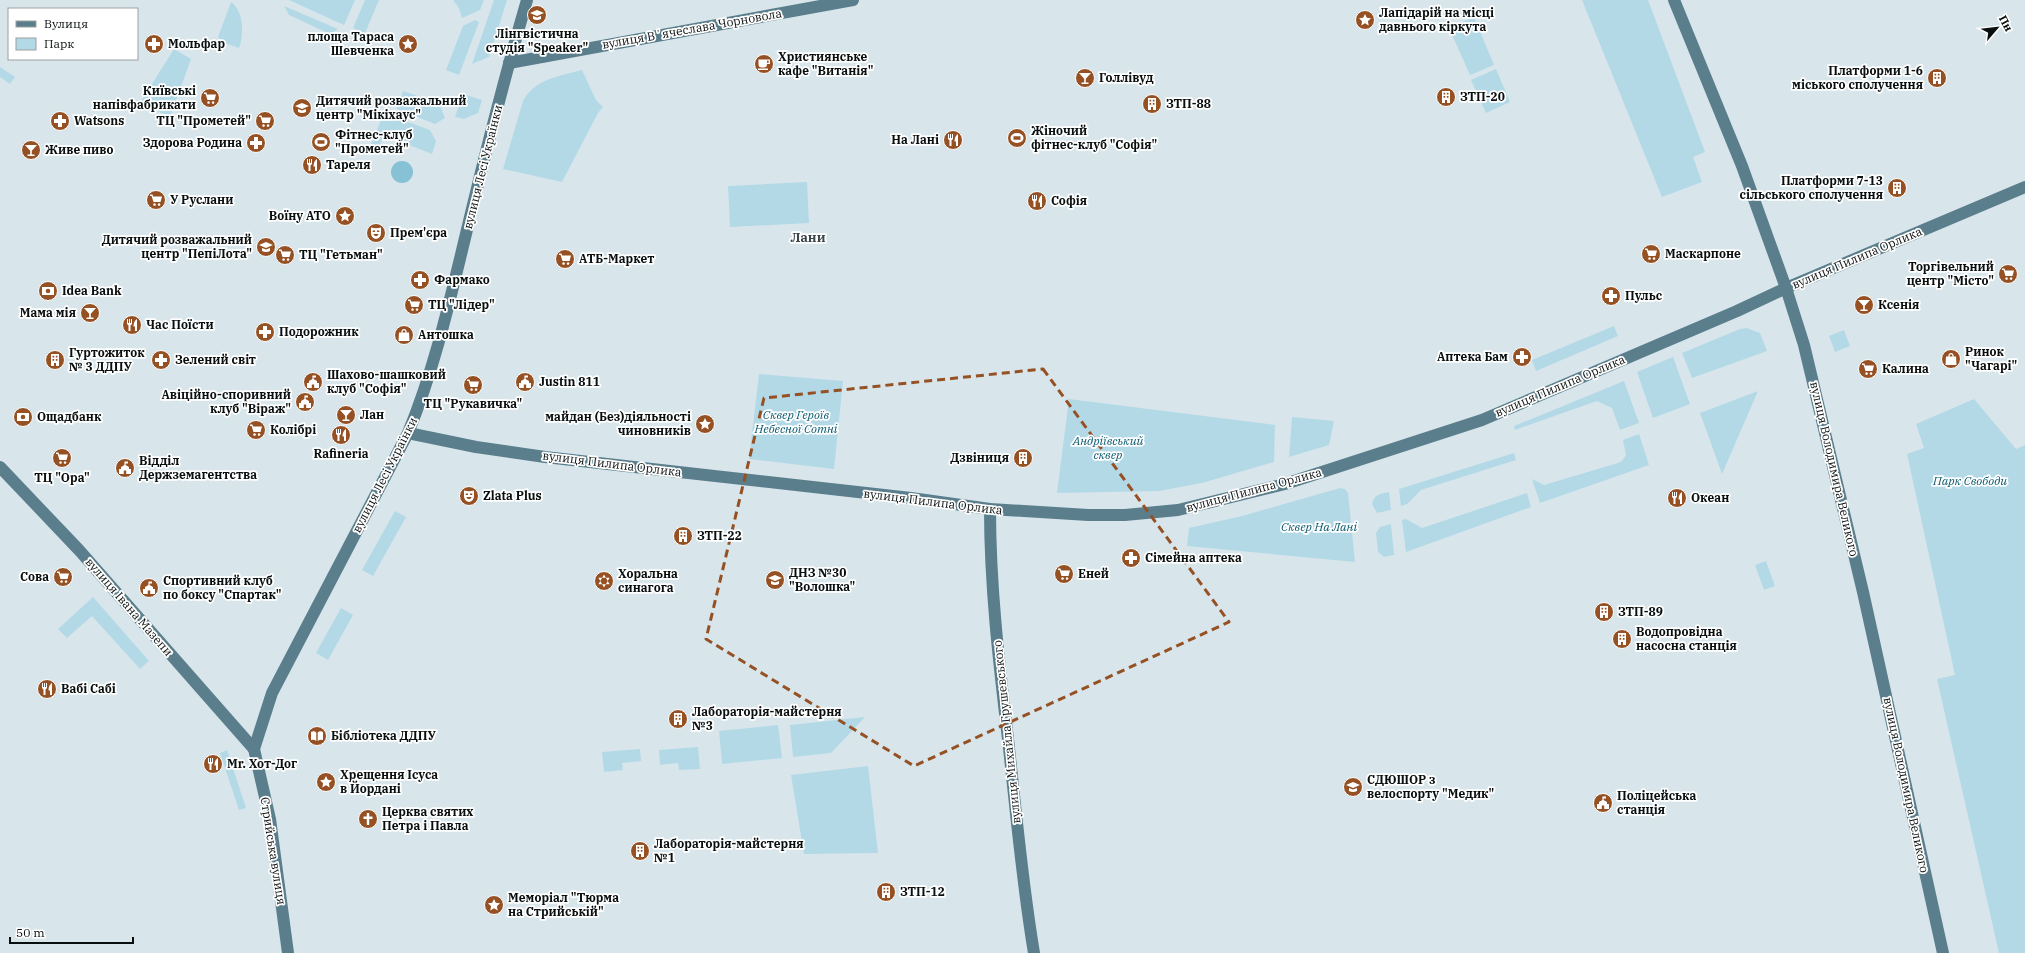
<svg xmlns="http://www.w3.org/2000/svg" width="2025" height="953" font-family="'IBM Plex Serif',serif">
<rect width="100%" height="100%" fill="#d8e6ec"/>
<!-- green -->
<g fill="#b3d9e7">
<path d="M289 0H355L344 25Z"/>
<path d="M365 0H379L365 33 353 28Z"/>
<path d="M453 0H484L480 10 462 18 459 8Z"/>
<path d="M494 0H507L489 57 472 64Z"/>
<path d="M1582 0H1648L1705 152 1693 157 1702 182 1662 197Z"/>
<path d="M231 2C244 11 244 35 239 48L222 42 218 37Z"/>
<path d="M284 6 338 29 330 34 289 15Z"/>
<path d="M1474 17 1494 65 1470 75 1449 28Z"/>
<path d="M475 20 479 22 459 75 446 70 463 26Z"/>
<path d="M174 49 191 59 170 117 140 103Z"/>
<path d="M0 67 15 77 10 84 0 77Z"/>
<path d="M1496 69 1510 102 1486 113 1471 80Z"/>
<path d="M582 70 596 100 603 107 598 113 562 182 503 169 523 101C535 79 559 76 582 70Z"/>
<path d="M403 91 439 103 445 118 435 124 397 109Z"/>
<path d="M463 94 482 100 478 113 464 119 455 117Z"/>
<path d="M394 117 430 130 436 141 432 154 384 135 379 147 371 144 381 120Z"/>
<path d="M807 182 809 223 730 227 728 186Z"/>
<path d="M1614 326 1618 336 1536 371 1532 360Z"/>
<path d="M1747 328 1760 333 1767 351 1692 378 1682 353 1740 329Z"/>
<path d="M1844 330 1850 346 1835 352 1829 336Z"/>
<path d="M1673 357 1690 404 1653 418 1637 372Z"/>
<path d="M759 374 843 381 834 469 749 459Z"/>
<path d="M1624 381 1639 423 1620 430 1612 408 1597 401 1515 430 1514 426Z"/>
<path d="M1758 391 1722 474 1700 413Z"/>
<path d="M1069 399 1275 425 1274 462 1202 483 1159 491 1057 493Z"/>
<path d="M1974 399 2016 449 2025 445V953H1999L1937 679 1955 675 1907 454 1924 448 1916 424Z"/>
<path d="M1292 417 1334 421 1329 445 1289 457Z"/>
<path d="M1639 434 1649 465 1540 503 1532 479 1544 485 1618 463 1622 461 1626 455 1623 440Z"/>
<path d="M1514 453 1516 460 1421 490 1407 504 1401 506 1399 489Z"/>
<path d="M1340 488 1345 489 1348 493 1355 562 1187 546 1189 528 1242 516Z"/>
<path d="M1389 492 1391 510 1377 513 1372 504C1374 494 1381 494 1389 492Z"/>
<path d="M1527 493 1531 507 1406 552 1402 520 1406 519 1422 528Z"/>
<path d="M395 511 406 517 373 576 362 570Z"/>
<path d="M1391 524 1394 555 1384 557 1378 552 1376 533 1380 527Z"/>
<path d="M1766 561 1775 586 1764 590 1755 565Z"/>
<path d="M93 597 149 661 140 669 92 616 67 638 58 629Z"/>
<path d="M341 608 353 615 328 660 316 653Z"/>
<path d="M865 717 831 753 793 757 790 725Z"/>
<path d="M778 725 782 758 722 764 719 731Z"/>
<path d="M698 747 700 769 679 770 678 763 660 765 659 750Z"/>
<path d="M640 749 641 761 622 763 623 770 604 772 602 752Z"/>
<path d="M227 750 246 808 239 810 220 753Z"/>
<path d="M868 766 878 853 804 854 791 775Z"/>
</g>
<!-- water -->
<circle fill="#87c1d6" cx="402" cy="172" r="11"/>
<g fill="none" stroke-linecap="round" stroke-linejoin="round">
<!-- secondary -->
<g stroke="#5b7e8c" stroke-width="12">
<path d="M1674 0 1742 166 1786 288 1804 345 1863 592 1943 953"/>
<path d="M509 63 853 0"/>
<path d="M408 433 476 447 545 457 911 498 990 509 1088 515H1125L1178 510 1285 484 1482 420 1737 311 1786 288 2025 187"/>
<path d="M0 467 79 550 254 749 270 819 288 953"/>
<path d="M990 509C990 586 999 663 1008 739 1016 811 1022 882 1034 953"/>
<path d="M254 749 272 693 408 433C434 370 449 304 465 238 484 158 504 79 527 0"/>
</g>
</g>
<!-- marked area -->
<path fill="none" stroke="#955123" stroke-width="3" stroke-dasharray="8 5" stroke-linejoin="round" d="M1043 369 1229 622 914 766 706 639 764 398Z"/>
<!-- icons -->
<defs>
<symbol id="school-disc" viewBox="-11 -11 22 22"><circle r="9.5" fill="#955123" stroke="#fff"/><path d="M0-5L7-2L0 1L-7-2ZM-4 1L0 2.5L4 1V4Q0 6-4 4Z" fill="#fff"/></symbol>
<symbol id="sight-disc" viewBox="-11 -11 22 22"><circle r="9.5" fill="#955123" stroke="#fff"/><path d="M0-6L1.8-2.2L6-1.7L2.9 1.2L3.7 5.4L0 3.3L-3.7 5.4L-2.9 1.2L-6-1.7L-1.8-2.2Z" fill="#fff"/></symbol>
<symbol id="pharmacy-disc" viewBox="-11 -11 22 22"><circle r="9.5" fill="#955123" stroke="#fff"/><path d="M-2-6h4v4h4v4h-4v4h-4v-4h-4v-4h4Z" fill="#fff"/></symbol>
<symbol id="cafe-disc" viewBox="-11 -11 22 22"><circle r="9.5" fill="#955123" stroke="#fff"/><path d="M-5.5-4.5H6V0H3Q3 3.5 0 3.5H-2.5Q-5.5 3.5-5.5 0ZM3-3.2v2h1.7v-2ZM-6 4.5H4V6H-6Z" fill="#fff"/></symbol>
<symbol id="bar-disc" viewBox="-11 -11 22 22"><circle r="9.5" fill="#955123" stroke="#fff"/><path d="M-6-5H6L.8 .8V4.5H3.5V6h-7V4.5H-.8V.8Z" fill="#fff"/></symbol>
<symbol id="building-disc" viewBox="-11 -11 22 22"><circle r="9.5" fill="#955123" stroke="#fff"/><path d="M-4-6H4V6H1V3H-1V6H-4ZM-2.5-4.3h1.7v1.8h-1.7ZM.8-4.3h1.7v1.8H.8ZM-2.5-1h1.7V.8h-1.7ZM.8-1h1.7V.8H.8Z" fill="#fff"/></symbol>
<symbol id="supermarket-disc" viewBox="-11 -11 22 22"><circle r="9.5" fill="#955123" stroke="#fff"/><path d="M-6-5.5h2.5l.6 2H6L4.5 2H-2.5L-4.4-4H-6ZM-1.5 3.2a1.3 1.3 0 1 0 .1 0ZM3 3.2a1.3 1.3 0 1 0 .1 0Z" fill="#fff"/></symbol>
<symbol id="stadium-disc" viewBox="-11 -11 22 22"><circle r="9.5" fill="#955123" stroke="#fff"/><path d="M0-5a6.5 5 0 1 0 0 10a6.5 5 0 1 0 0-10ZM-3.5-1.8h7v3.6h-7Z" fill="#fff"/></symbol>
<symbol id="restaurant-disc" viewBox="-11 -11 22 22"><circle r="9.5" fill="#955123" stroke="#fff"/><path d="M-5-6h1v4h1v-4h1v4h1v-4h1v5L-1.5 .5V6h-2V.5L-5-1ZM5-6V6H3V1.5H1.5Q1.5-4 5-6Z" fill="#fff"/></symbol>
<symbol id="theatre-disc" viewBox="-11 -11 22 22"><circle r="9.5" fill="#955123" stroke="#fff"/><path d="M-5-5.5Q0-4 5-5.5V0Q5 5 0 6Q-5 5-5 0ZM-3.3-2.5H-1v1.5H-3.3ZM1-2.5H3.3v1.5H1ZM-2.8 1Q0 5.5 2.8 1Z" fill="#fff"/></symbol>
<symbol id="bank-disc" viewBox="-11 -11 22 22"><circle r="9.5" fill="#955123" stroke="#fff"/><path d="M-6-4H6V4H-6ZM0-2.3a2.3 2.3 0 1 0 0 4.6a2.3 2.3 0 1 0 0-4.6Z" fill="#fff"/></symbol>
<symbol id="shop-disc" viewBox="-11 -11 22 22"><circle r="9.5" fill="#955123" stroke="#fff"/><path d="M-5-2.5h2.3a2.7 3.5 0 0 1 5.4 0H5L5.5 6h-11ZM-1.5-2.5h3a1.5 2.3 0 0 0-3 0Z" fill="#fff"/></symbol>
<symbol id="civic-disc" viewBox="-11 -11 22 22"><circle r="9.5" fill="#955123" stroke="#fff"/><path d="M-.6-6.5H3V-4.5H.6V-3L4-1V1h2V6H-6V1h2V-1L-.6-3ZM-1.2 2.5V6h2.4V2.5Z" fill="#fff"/></symbol>
<symbol id="synagogue-disc" viewBox="-11 -11 22 22"><circle r="9.5" fill="#955123" stroke="#fff"/><path d="M0-6.5L5.6 3.2H-5.6ZM0 6.5L5.6-3.2H-5.6Z" fill="#fff"/></symbol>
<symbol id="library-disc" viewBox="-11 -11 22 22"><circle r="9.5" fill="#955123" stroke="#fff"/><path d="M-6-4Q-3-5.5-.7-3.5V5Q-3 3-6 4ZM6-4Q3-5.5 .7-3.5V5Q3 3 6 4Z" fill="#fff"/></symbol>
<symbol id="church-disc" viewBox="-11 -11 22 22"><circle r="9.5" fill="#955123" stroke="#fff"/><path d="M-1.2-6h2.4v3.5h3.3v2.4h-3.3V6h-2.4V-.1h-3.3v-2.4h3.3Z" fill="#fff"/></symbol>
</defs>
<g fill-rule="evenodd">
<use href="#school-disc" x="526" y="4" width="22" height="22"/>
<use href="#sight-disc" x="1354" y="9" width="22" height="22"/>
<use href="#pharmacy-disc" x="143" y="33" width="22" height="22"/>
<use href="#sight-disc" x="397" y="33" width="22" height="22"/>
<use href="#cafe-disc" x="753" y="53" width="22" height="22"/>
<use href="#bar-disc" x="1074" y="67" width="22" height="22"/>
<use href="#building-disc" x="1926" y="67" width="22" height="22"/>
<use href="#building-disc" x="1435" y="86" width="22" height="22"/>
<use href="#supermarket-disc" x="199" y="87" width="22" height="22"/>
<use href="#building-disc" x="1141" y="93" width="22" height="22"/>
<use href="#school-disc" x="291" y="97" width="22" height="22"/>
<use href="#pharmacy-disc" x="49" y="110" width="22" height="22"/>
<use href="#supermarket-disc" x="254" y="110" width="22" height="22"/>
<use href="#stadium-disc" x="1006" y="127" width="22" height="22"/>
<use href="#restaurant-disc" x="942" y="129" width="22" height="22"/>
<use href="#stadium-disc" x="310" y="131" width="22" height="22"/>
<use href="#pharmacy-disc" x="245" y="132" width="22" height="22"/>
<use href="#bar-disc" x="20" y="139" width="22" height="22"/>
<use href="#restaurant-disc" x="301" y="154" width="22" height="22"/>
<use href="#building-disc" x="1886" y="177" width="22" height="22"/>
<use href="#supermarket-disc" x="145" y="189" width="22" height="22"/>
<use href="#restaurant-disc" x="1026" y="190" width="22" height="22"/>
<use href="#sight-disc" x="334" y="205" width="22" height="22"/>
<use href="#theatre-disc" x="365" y="222" width="22" height="22"/>
<use href="#school-disc" x="255" y="236" width="22" height="22"/>
<use href="#supermarket-disc" x="1640" y="243" width="22" height="22"/>
<use href="#supermarket-disc" x="274" y="244" width="22" height="22"/>
<use href="#supermarket-disc" x="554" y="248" width="22" height="22"/>
<use href="#supermarket-disc" x="1997" y="263" width="22" height="22"/>
<use href="#pharmacy-disc" x="409" y="269" width="22" height="22"/>
<use href="#bank-disc" x="37" y="280" width="22" height="22"/>
<use href="#pharmacy-disc" x="1600" y="285" width="22" height="22"/>
<use href="#supermarket-disc" x="403" y="294" width="22" height="22"/>
<use href="#bar-disc" x="1853" y="294" width="22" height="22"/>
<use href="#bar-disc" x="79" y="302" width="22" height="22"/>
<use href="#restaurant-disc" x="121" y="314" width="22" height="22"/>
<use href="#pharmacy-disc" x="254" y="321" width="22" height="22"/>
<use href="#shop-disc" x="393" y="324" width="22" height="22"/>
<use href="#pharmacy-disc" x="1511" y="346" width="22" height="22"/>
<use href="#shop-disc" x="1940" y="348" width="22" height="22"/>
<use href="#building-disc" x="44" y="349" width="22" height="22"/>
<use href="#pharmacy-disc" x="150" y="349" width="22" height="22"/>
<use href="#supermarket-disc" x="1857" y="358" width="22" height="22"/>
<use href="#civic-disc" x="302" y="371" width="22" height="22"/>
<use href="#civic-disc" x="514" y="371" width="22" height="22"/>
<use href="#supermarket-disc" x="462" y="374" width="22" height="22"/>
<use href="#civic-disc" x="294" y="391" width="22" height="22"/>
<use href="#bar-disc" x="335" y="404" width="22" height="22"/>
<use href="#bank-disc" x="12" y="406" width="22" height="22"/>
<use href="#sight-disc" x="694" y="413" width="22" height="22"/>
<use href="#supermarket-disc" x="245" y="419" width="22" height="22"/>
<use href="#restaurant-disc" x="330" y="424" width="22" height="22"/>
<use href="#supermarket-disc" x="51" y="447" width="22" height="22"/>
<use href="#building-disc" x="1012" y="447" width="22" height="22"/>
<use href="#civic-disc" x="114" y="457" width="22" height="22"/>
<use href="#theatre-disc" x="458" y="485" width="22" height="22"/>
<use href="#restaurant-disc" x="1666" y="487" width="22" height="22"/>
<use href="#building-disc" x="672" y="525" width="22" height="22"/>
<use href="#pharmacy-disc" x="1120" y="547" width="22" height="22"/>
<use href="#supermarket-disc" x="1053" y="563" width="22" height="22"/>
<use href="#supermarket-disc" x="52" y="566" width="22" height="22"/>
<use href="#school-disc" x="764" y="569" width="22" height="22"/>
<use href="#synagogue-disc" x="593" y="570" width="22" height="22"/>
<use href="#civic-disc" x="138" y="577" width="22" height="22"/>
<use href="#building-disc" x="1593" y="601" width="22" height="22"/>
<use href="#building-disc" x="1611" y="628" width="22" height="22"/>
<use href="#restaurant-disc" x="36" y="678" width="22" height="22"/>
<use href="#building-disc" x="667" y="708" width="22" height="22"/>
<use href="#library-disc" x="306" y="725" width="22" height="22"/>
<use href="#restaurant-disc" x="202" y="753" width="22" height="22"/>
<use href="#sight-disc" x="315" y="771" width="22" height="22"/>
<use href="#school-disc" x="1342" y="776" width="22" height="22"/>
<use href="#civic-disc" x="1592" y="792" width="22" height="22"/>
<use href="#church-disc" x="357" y="808" width="22" height="22"/>
<use href="#building-disc" x="629" y="840" width="22" height="22"/>
<use href="#building-disc" x="875" y="881" width="22" height="22"/>
<use href="#sight-disc" x="483" y="894" width="22" height="22"/>
</g>
<g text-anchor="middle" stroke-width="3.5" stroke-linejoin="round" paint-order="stroke">
<!-- poi labels -->
<g font-size="12" font-weight="bold" fill="#090e0f" stroke="#fff" text-anchor="start">
<text x="1379" y="17">Лапідарій на місці<tspan x="1379" dy="14">давнього кіркута</tspan></text>
<text x="537" y="38" text-anchor="middle">Лінгвістична<tspan x="537" dy="14">студія "Speaker"</tspan></text>
<text x="394" y="41" text-anchor="end">площа Тараса<tspan x="394" dy="14">Шевченка</tspan></text>
<text x="168" y="48">Мольфар</text>
<text x="778" y="61">Християнське<tspan x="778" dy="14">кафе "Витанія"</tspan></text>
<text x="1923" y="75" text-anchor="end">Платформи 1-6<tspan x="1923" dy="14">міського сполучення</tspan></text>
<text x="1099" y="82">Голлівуд</text>
<text x="196" y="95" text-anchor="end">Київські<tspan x="196" dy="14">напівфабрикати</tspan></text>
<text x="1460" y="101">ЗТП-20</text>
<text x="316" y="105">Дитячий розважальний<tspan x="316" dy="14">центр "Мікіхаус"</tspan></text>
<text x="1166" y="108">ЗТП-88</text>
<text x="74" y="125">Watsons</text>
<text x="251" y="125" text-anchor="end">ТЦ "Прометей"</text>
<text x="1031" y="135">Жіночий<tspan x="1031" dy="14">фітнес-клуб "Софія"</tspan></text>
<text x="335" y="139">Фітнес-клуб<tspan x="335" dy="14">"Прометей"</tspan></text>
<text x="939" y="144" text-anchor="end">На Лані</text>
<text x="242" y="147" text-anchor="end">Здорова Родина</text>
<text x="45" y="154">Живе пиво</text>
<text x="326" y="169">Тареля</text>
<text x="1883" y="185" text-anchor="end">Платформи 7-13<tspan x="1883" dy="14">сільського сполучення</tspan></text>
<text x="170" y="204">У Руслани</text>
<text x="1051" y="205">Софія</text>
<text x="331" y="220" text-anchor="end">Воїну АТО</text>
<text x="390" y="237">Прем'єра</text>
<text x="252" y="244" text-anchor="end">Дитячий розважальний<tspan x="252" dy="14">центр "ПепіЛота"</tspan></text>
<text x="1665" y="258">Маскарпоне</text>
<text x="299" y="259">ТЦ "Гетьман"</text>
<text x="579" y="263">АТБ-Маркет</text>
<text x="1994" y="271" text-anchor="end">Торгівельний<tspan x="1994" dy="14">центр "Місто"</tspan></text>
<text x="434" y="284">Фармако</text>
<text x="62" y="295">Idea Bank</text>
<text x="1625" y="300">Пульс</text>
<text x="428" y="309">ТЦ "Лідер"</text>
<text x="1878" y="309">Ксенія</text>
<text x="76" y="317" text-anchor="end">Мама мія</text>
<text x="146" y="329">Час Поїсти</text>
<text x="279" y="336">Подорожник</text>
<text x="418" y="339">Антошка</text>
<text x="1965" y="356">Ринок<tspan x="1965" dy="14">"Чагарі"</tspan></text>
<text x="69" y="357">Гуртожиток<tspan x="69" dy="14">№ 3 ДДПУ</tspan></text>
<text x="1508" y="361" text-anchor="end">Аптека Бам</text>
<text x="175" y="364">Зелений світ</text>
<text x="1882" y="373">Калина</text>
<text x="327" y="379">Шахово-шашковий<tspan x="327" dy="14">клуб "Софія"</tspan></text>
<text x="539" y="386">Justin 811</text>
<text x="291" y="399" text-anchor="end">Авіційно-споривний<tspan x="291" dy="14">клуб "Віраж"</tspan></text>
<text x="473" y="408" text-anchor="middle">ТЦ "Рукавичка"</text>
<text x="360" y="419">Лан</text>
<text x="37" y="421">Ощадбанк</text>
<text x="691" y="421" text-anchor="end">майдан (Без)діяльності<tspan x="691" dy="14">чиновників</tspan></text>
<text x="270" y="434">Колібрі</text>
<text x="341" y="458" text-anchor="middle">Rafineria</text>
<text x="1009" y="462" text-anchor="end">Дзвіниця</text>
<text x="139" y="465">Відділ<tspan x="139" dy="14">Держземагентства</tspan></text>
<text x="62" y="482" text-anchor="middle">ТЦ "Ора"</text>
<text x="483" y="500">Zlata Plus</text>
<text x="1691" y="502">Океан</text>
<text x="697" y="540">ЗТП-22</text>
<text x="1145" y="562">Сімейна аптека</text>
<text x="789" y="577">ДНЗ №30<tspan x="789" dy="14">"Волошка"</tspan></text>
<text x="618" y="578">Хоральна<tspan x="618" dy="14">синагога</tspan></text>
<text x="1078" y="578">Еней</text>
<text x="49" y="581" text-anchor="end">Сова</text>
<text x="163" y="585">Спортивний клуб<tspan x="163" dy="14">по боксу "Спартак"</tspan></text>
<text x="1618" y="616">ЗТП-89</text>
<text x="1636" y="636">Водопровідна<tspan x="1636" dy="14">насосна станція</tspan></text>
<text x="61" y="693">Вабі Сабі</text>
<text x="692" y="716">Лабораторія-майстерня<tspan x="692" dy="14">№3</tspan></text>
<text x="331" y="740">Бібліотека ДДПУ</text>
<text x="227" y="768">Mr. Хот-Дог</text>
<text x="340" y="779">Хрещення Ісуса<tspan x="340" dy="14">в Йордані</tspan></text>
<text x="1367" y="784">СДЮШОР з<tspan x="1367" dy="14">велоспорту "Медик"</tspan></text>
<text x="1617" y="800">Поліцейська<tspan x="1617" dy="14">станція</tspan></text>
<text x="382" y="816">Церква святих<tspan x="382" dy="14">Петра і Павла</tspan></text>
<text x="654" y="848">Лабораторія-майстерня<tspan x="654" dy="14">№1</tspan></text>
<text x="900" y="896">ЗТП-12</text>
<text x="508" y="902">Меморіал "Тюрма<tspan x="508" dy="14">на Стрийській"</tspan></text>
</g>
<!-- street labels -->
<g font-size="12" fill="#090e0f" stroke="#fff">
<text transform="translate(692 29) rotate(-10)" y="4">вулиця Вʼячеслава Чорновола</text>
<text transform="translate(483 167) rotate(-76)" y="4">вулиця Лесі Українки</text>
<text transform="translate(1857 258) rotate(-23)" y="4">вулиця Пилипа Орлика</text>
<text transform="translate(1560 386) rotate(-23)" y="4">вулиця Пилипа Орлика</text>
<text transform="translate(612 464) rotate(7)" y="4">вулиця Пилипа Орлика</text>
<text transform="translate(1834 469) rotate(77)" y="4">вулиця Володимира Великого</text>
<text transform="translate(385 475) rotate(-63)" y="4">вулиця Лесі Українки</text>
<text transform="translate(1254 490) rotate(-15)" y="4">вулиця Пилипа Орлика</text>
<text transform="translate(933 502) rotate(7)" y="4">вулиця Пилипа Орлика</text>
<text transform="translate(129 607) rotate(49)" y="4">вулиця Івана Мазепи</text>
<text transform="translate(1007 732) rotate(-96)" y="4">вулиця Михайла Грушевського</text>
<text transform="translate(1906 785) rotate(78)" y="4">вулиця Володимира Великого</text>
<text transform="translate(273 851) rotate(81)" y="4">Стрийська вулиця</text>
</g>
<!-- park labels -->
<g font-size="12" font-style="italic" fill="#08586e" stroke="#fff">
<text x="796" y="419">Сквер Героїв<tspan x="796" dy="14">Небесної Сотні</tspan></text>
<text x="1108" y="445">Андріївський<tspan x="1108" dy="14">сквер</tspan></text>
<text x="1970" y="485">Парк Свободи</text>
<text x="1319" y="531">Сквер На Лані</text>
</g>
<!-- neighbourhood labels -->
<g font-size="13" font-weight="bold" fill="#3a4549" stroke="#fff">
<text x="808" y="242">Лани</text>
</g>
</g>
<!-- legend -->
<rect x="8" y="8" width="130" height="52" fill="#ffffff" stroke="#9d9f9f"/>
<rect x="16" y="21" width="20" height="6" fill="#5b7e8c" stroke="#9d9f9f"/>
<text x="44" y="28" font-size="12" fill="#090e0f">Вулиця</text>
<rect x="16" y="38" width="20" height="12" fill="#b3d9e7" stroke="#9d9f9f"/>
<text x="44" y="48" font-size="12" fill="#090e0f">Парк</text>
<!-- north arrow -->
<g transform="translate(1997 28) rotate(62)" stroke="#ffffff" stroke-width="3" paint-order="stroke">
<path d="M0-3L7 15L0 10L-7 15Z" fill="#090e0f"/>
<text y="-6" font-size="11" font-weight="bold" text-anchor="middle" fill="#090e0f">Пн</text>
</g>
<!-- scale -->
<path d="M10 937v6h123v-6" fill="none" stroke="#090e0f" stroke-width="2"/>
<text x="16" y="937" font-size="12" fill="#090e0f" stroke="#ffffff" stroke-width="3" paint-order="stroke">50 m</text>
</svg>
